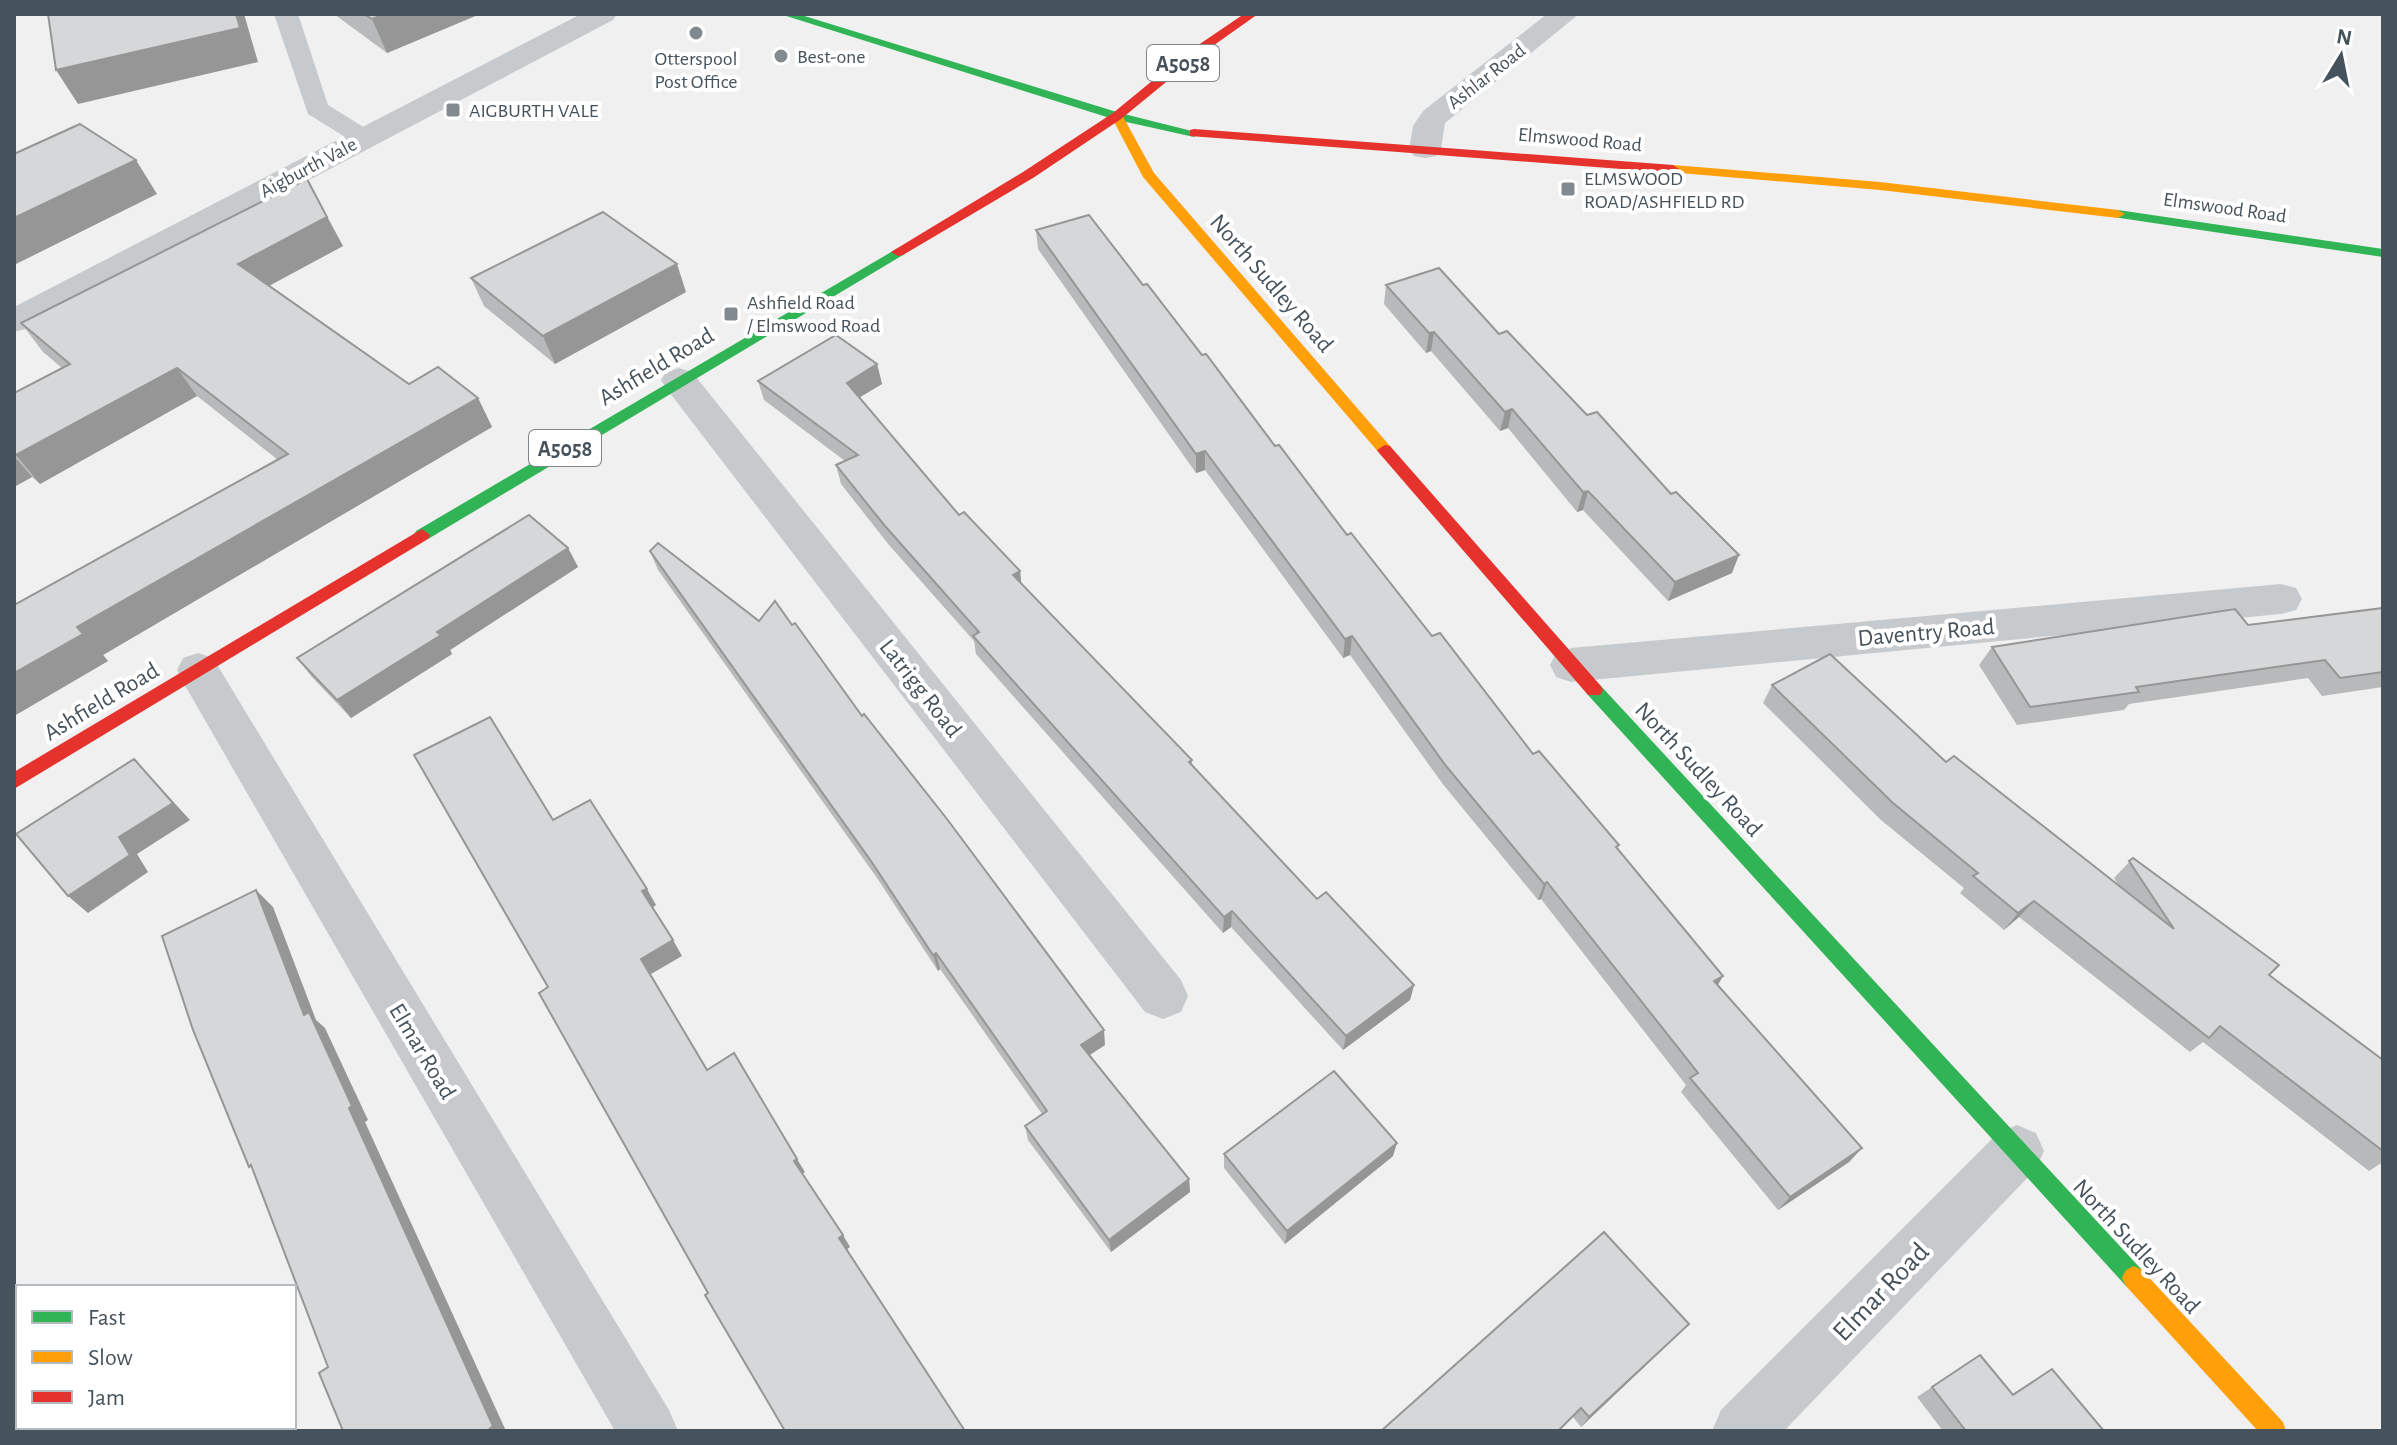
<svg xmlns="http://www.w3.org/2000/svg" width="2397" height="1445" font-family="'Alegreya Sans',sans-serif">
<rect width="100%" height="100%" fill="#f0f0f0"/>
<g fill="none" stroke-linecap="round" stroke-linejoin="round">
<!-- lane -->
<path fill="#c7cacc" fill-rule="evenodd" d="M274 14H298L328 105 373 133 377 138 373 143H355L308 114Z"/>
<!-- street -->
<g fill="#c7cacc" fill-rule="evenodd">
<path d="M581 14H617L613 20 26 329 14 332V307Z"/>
<path d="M1547 14H1579L1445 123 1441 149 1436 156 1425 158 1414 156 1409 149 1413 126 1423 111Z"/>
<path d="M679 368 692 372 1181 980 1188 996 1181 1012 1163 1019 1145 1012 666 388 661 380 666 372Z"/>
<path d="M2281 584 2296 588 2302 599 2296 610 2281 614 1571 682 1556 677 1550 665 1556 653 1571 648Z"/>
<path d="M198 653 213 658 669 1410 678 1431H615L183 682 177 670 183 658Z"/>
<path d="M2017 1125 2036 1133 2044 1151 2036 1169 1784 1431H1712L1721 1410 1998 1133Z"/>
</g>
<!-- fast -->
<g fill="#30b455" fill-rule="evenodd">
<path d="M780 14H798L1120 113 1200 133 1194 137 1113 119Z"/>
<path d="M2118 210 2383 249V257L2113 217 2111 214Z"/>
<path d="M898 248 905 252 903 255 428 539H416L414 535 416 531Z"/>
<path d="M1594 683 1600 685 2142 1270 2146 1278 2142 1286 2134 1290 2126 1286 1588 695 1585 690 1588 685Z"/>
</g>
<!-- slow -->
<g fill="#ff9f0a" fill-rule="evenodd">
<path d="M1113 113H1121L1154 173 1390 446 1393 450 1390 454H1380L1143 177 1111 116Z"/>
<path d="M1673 165 1880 182 2118 210 2125 214 2118 218 1880 190 1668 172 1667 169Z"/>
<path d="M2134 1266 2142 1270 2283 1422 2286 1431H2258L2126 1286 2122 1278 2126 1270Z"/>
</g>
<!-- jam -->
<g fill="#e5322d" fill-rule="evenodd">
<path d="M1244 14H1258L1193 60 1121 119 1033 178 903 255 898 256 891 252 1023 172 1113 113 1185 54Z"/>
<path d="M1194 129 1673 165 1679 169 1673 173 1190 136V130Z"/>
<path d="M1385 445 1390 446 1600 685 1603 690 1600 695H1588L1380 454 1377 450Z"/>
<path d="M422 529 430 535 428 539 14 789V772Z"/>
</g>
</g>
<!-- wall -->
<g fill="#b8b9ba">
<path d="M334 14H480L387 53Z"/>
<path d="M1036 230 1143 285 1202 355 1275 446 1432 636 1533 754 1618 849 1723 976 1718 985 1862 1148 1849 1162 1778 1210 1681 1092 1686 1085 1541 899 1538 900 1442 783 1350 655 1343 658 1205 470 1196 473 1038 249Z"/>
<path d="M343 246 269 285 409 384 478 398 492 427 103 655 108 661 14 716V605L278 460 197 396 40 484 32 477 14 487V393L62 368 43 352 21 323Z"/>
<path d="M471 278 686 292 555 364 484 306Z"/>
<path d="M1386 285 1499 334 1732 573 1668 601 1583 510 1577 512 1508 428 1500 431 1431 351 1426 353 1384 304Z"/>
<path d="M877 364 882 384 859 397 959 515 1020 571 1021 583 1192 760V766L1317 899 1414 985 1410 1000 1343 1050 1231 927 1223 933 976 654 974 641 889 545 841 484 836 465 845 461 764 400 758 381Z"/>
<path d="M568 548 578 567 450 650 452 654 351 718 311 676 297 658Z"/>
<path d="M650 551 1105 1045 1090 1055 1189 1179 1190 1192 1111 1252 1028 1140 1025 1126 1042 1114 940 969 938 971 877 878 658 570Z"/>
<path d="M2383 608V687L2322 696 2308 678 2129 704 2124 710 2017 725 1979 665 1992 647 2248 625Z"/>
<path d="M1772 685 1946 762 2119 886 2114 878 2133 858 2269 975 2383 1060V1162L2369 1171 2203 1042 2190 1052 2019 917 2004 930 1960 893 1964 888 1881 820 1763 703Z"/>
<path d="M1224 1154 1393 1156 1285 1244 1224 1168Z"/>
<path d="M1689 1324 1581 1427 1573 1417 1559 1431H1381Z"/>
<path d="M1980 1355 2012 1394 2052 1369 2104 1431H1943L1917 1397Z"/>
</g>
<!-- shaded-wall -->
<g fill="#969697">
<path d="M236 14H244L258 62 78 104 56 70Z"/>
<path d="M385 14H480L387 53 372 19Z"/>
<path d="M136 160 157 194 14 265V218Z"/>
<path d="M307 179 343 246 256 293 238 264Z"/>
<path d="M677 264 686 292 555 364 543 336Z"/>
<path d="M1434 332 1431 351 1426 353 1429 333Z"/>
<path d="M877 364 882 384 852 402 847 383Z"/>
<path d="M177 368 197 396 40 484 16 455Z"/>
<path d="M478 398 492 427 103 655 108 661 14 716V673L77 627Z"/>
<path d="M1512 409 1508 428 1500 431 1505 412Z"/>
<path d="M1205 451V470L1196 473V454Z"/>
<path d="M14 456 32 477 14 487Z"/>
<path d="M1588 491 1583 510 1577 512 1583 492Z"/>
<path d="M568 548 578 567 450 650 452 654 351 718 337 700 437 632Z"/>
<path d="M1739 555 1732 573 1668 601 1675 582Z"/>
<path d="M1020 571 1022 590 1013 575Z"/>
<path d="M1352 636 1350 655 1343 658 1345 639Z"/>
<path d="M134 759 190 820 137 854 148 872 88 913 68 896 119 837Z"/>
<path d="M1547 882 1541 899 1538 900 1544 884Z"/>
<path d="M647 889 656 905 652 908 642 891Z"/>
<path d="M256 890 273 907 316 1020 325 1028 368 1120 365 1122 506 1431H487L349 1108 304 1015Z"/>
<path d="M2034 901 2019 917 2004 930 2018 913Z"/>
<path d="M1232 911 1231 927 1223 933 1224 917Z"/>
<path d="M673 940 682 956 651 974 641 959Z"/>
<path d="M936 953 940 969 938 971 933 955Z"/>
<path d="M1723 976 1714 991V981Z"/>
<path d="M1414 985 1410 1000 1343 1050 1346 1036Z"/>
<path d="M1104 1030 1105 1045 1083 1059 1081 1045Z"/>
<path d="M1397 1143 1393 1156 1285 1244 1287 1231Z"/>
<path d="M1862 1148 1849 1162 1778 1210 1790 1197Z"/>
<path d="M797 1159 805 1172 802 1174 794 1161Z"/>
<path d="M1189 1179 1190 1192 1111 1252 1109 1240Z"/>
<path d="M843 1235 850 1247 846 1250 839 1238Z"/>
<path d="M1689 1324 1679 1334 1581 1427 1589 1417Z"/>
<path d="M14 1342 18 1356V1427H37L38 1431H15Z"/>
</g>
<!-- building -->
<g fill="#d6d7d8" stroke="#969697" stroke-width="2">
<path d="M48 14H236L240 28 56 70Z"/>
<path d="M364 14H385L372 19Z"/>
<path d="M80 124 136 160 14 218V154Z"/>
<path d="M307 179 327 217 238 264 409 384 438 367 478 398 77 627 83 634 14 673V605L288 454 177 368 16 455 14 454V393L70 364 21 323Z"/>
<path d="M603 212 677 264 543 336 471 278Z"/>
<path d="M1089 215 1143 285 1147 284 1202 355 1206 354 1275 446 1279 445 1347 535 1351 533 1432 636 1440 633 1533 754 1539 751 1619 845 1616 847 1723 976 1714 981 1862 1148 1790 1197 1690 1078 1698 1073 1547 882 1544 884 1446 766 1352 636 1345 639 1205 451 1196 454 1036 230Z"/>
<path d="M1439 268 1499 334 1507 331 1587 415 1597 412 1671 494 1676 492 1739 555 1675 582 1588 491 1583 492 1512 409 1505 412 1434 332 1429 333 1386 285Z"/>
<path d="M836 335 877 364 847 383 959 515 964 512 1020 571 1013 575 1192 760 1189 762 1317 899 1326 892 1414 985 1346 1036 1232 911 1224 917 973 636 979 632 885 526 836 465 858 455 758 381Z"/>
<path d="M529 515 568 548 437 632 441 635 337 700 297 658Z"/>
<path d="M658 543 759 621 775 601 792 625 795 623 862 716 864 714 947 819 1104 1030 1081 1045 1189 1179 1109 1240 1025 1126 1047 1111 936 953 933 955 871 861 650 551Z"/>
<path d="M2383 608V672L2340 678 2325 660 2136 687 2139 692 2030 707 1992 647 2235 609 2248 625Z"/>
<path d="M1830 654 1946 762 1954 756 2174 929 2129 861 2133 858 2279 965 2269 975 2383 1060V1151L2220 1026 2209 1038 2034 901 2018 913 1973 876 1978 873 1893 803 1772 685Z"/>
<path d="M490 717 553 820 590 800 647 889 642 891 673 940 641 959 707 1070 734 1053 797 1159 794 1161 843 1235 839 1238 965 1431H785L705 1295 708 1293 539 993 548 987 414 755Z"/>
<path d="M134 759 173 803 119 837 130 855 68 896 16 834Z"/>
<path d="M256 890 304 1015 309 1012 352 1106 349 1108 493 1426 487 1431H343L319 1373 328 1367 251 1165 249 1167 193 1030 162 936Z"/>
<path d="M1334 1071 1397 1143 1287 1231 1224 1154Z"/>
<path d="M1604 1232 1689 1324 1589 1417 1581 1408 1558 1431H1381Z"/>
<path d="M1980 1355 2013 1395 2052 1369 2104 1431H1966L1932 1387Z"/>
</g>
<!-- markers -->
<g fill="#828a90" stroke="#fff" stroke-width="3">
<circle cx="696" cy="33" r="8"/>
<circle cx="781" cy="56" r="8"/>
<rect x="445" y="102" width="16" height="16" rx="4"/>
<rect x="1560" y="181" width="16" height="16" rx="4"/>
<rect x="723" y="306" width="16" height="16" rx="4"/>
</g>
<g text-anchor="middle" stroke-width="8" stroke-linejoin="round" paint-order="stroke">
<!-- far-poi labels -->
<g font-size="20" fill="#47535c" stroke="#fff" text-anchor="start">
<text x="797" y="63">Best-one</text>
<text x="696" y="65" text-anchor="middle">Otterspool<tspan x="696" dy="23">Post Office</tspan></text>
<text x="469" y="117">AIGBURTH VALE</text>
<text x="1584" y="185">ELMSWOOD<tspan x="1584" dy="23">ROAD/ASHFIELD RD</tspan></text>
<text x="747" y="309">Ashfield Road<tspan x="747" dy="23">/ Elmswood Road</tspan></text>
</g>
<!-- far-street labels -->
<g font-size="20" fill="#47535c" stroke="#fff">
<text transform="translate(1486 76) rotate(-38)" y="7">Ashlar Road</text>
<text transform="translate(1580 139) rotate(5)" y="7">Elmswood Road</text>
<text transform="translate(308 167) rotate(-28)" y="7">Aigburth Vale</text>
<text transform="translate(2225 207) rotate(8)" y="7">Elmswood Road</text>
</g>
<!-- shield labels -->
<g fill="#fff" stroke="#7e878d" stroke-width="2">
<rect x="1147" y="45" width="72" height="36" rx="6"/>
<rect x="529" y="430" width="72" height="36" rx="6"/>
</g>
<g font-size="22" font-weight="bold" fill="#47535c">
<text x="1183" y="71">A5058</text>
<text x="565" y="456">A5058</text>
</g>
<!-- street labels -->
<g font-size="24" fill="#47535c" stroke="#fff">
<text transform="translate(1272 283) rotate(49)" y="8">North Sudley Road</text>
<text transform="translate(656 366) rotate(-31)" y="8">Ashfield Road</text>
<text transform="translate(1926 632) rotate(-5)" y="8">Daventry Road</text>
<text transform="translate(921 688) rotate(52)" y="8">Latrigg Road</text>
<text transform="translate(101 701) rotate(-31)" y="8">Ashfield Road</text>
<text transform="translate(1699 769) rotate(47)" y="8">North Sudley Road</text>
<text transform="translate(423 1051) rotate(59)" y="8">Elmar Road</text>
<text transform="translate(2137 1246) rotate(47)" y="8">North Sudley Road</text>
</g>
<!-- near-street labels -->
<g font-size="28" fill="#47535c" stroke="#fff">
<text transform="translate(1880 1291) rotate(-46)" y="10">Elmar Road</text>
</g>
</g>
<!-- border -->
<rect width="2397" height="1445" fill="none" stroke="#47535c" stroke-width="32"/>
<!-- legend -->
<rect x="16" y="1285" width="280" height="144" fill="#ffffff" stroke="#b5babe" stroke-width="2"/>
<rect x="32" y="1311" width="40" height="12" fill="#30b455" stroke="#b5babe" stroke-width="2"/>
<text x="88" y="1325" font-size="24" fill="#47535c">Fast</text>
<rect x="32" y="1351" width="40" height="12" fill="#ff9f0a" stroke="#b5babe" stroke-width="2"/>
<text x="88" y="1365" font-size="24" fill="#47535c">Slow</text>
<rect x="32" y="1391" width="40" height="12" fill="#e5322d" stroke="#b5babe" stroke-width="2"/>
<text x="88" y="1405" font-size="24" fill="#47535c">Jam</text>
<!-- north arrow -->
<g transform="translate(2341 56) rotate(10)" stroke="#ffffff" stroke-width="6" paint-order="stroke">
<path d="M0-6L14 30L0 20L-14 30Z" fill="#47535c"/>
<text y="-12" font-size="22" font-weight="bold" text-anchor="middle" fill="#47535c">N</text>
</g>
</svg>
